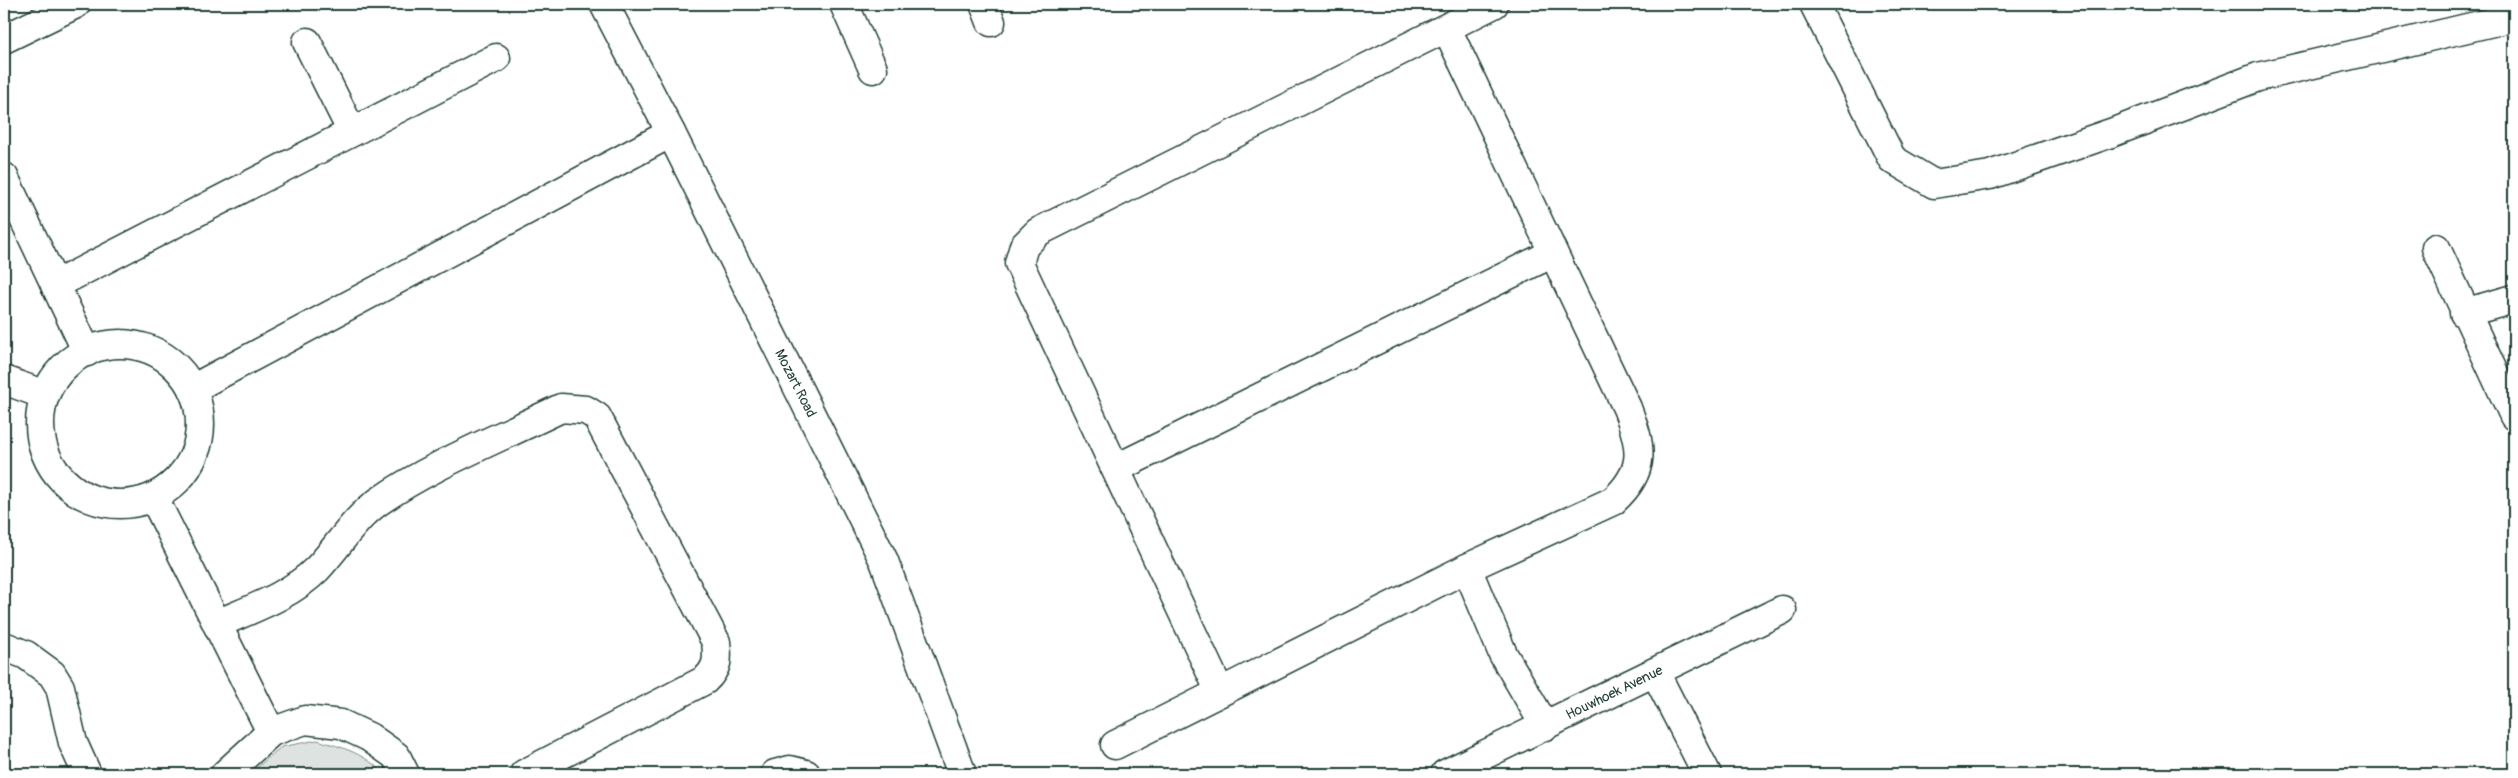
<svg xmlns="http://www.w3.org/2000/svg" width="2518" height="778" font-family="Pangolin,sans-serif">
<rect width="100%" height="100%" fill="#fff"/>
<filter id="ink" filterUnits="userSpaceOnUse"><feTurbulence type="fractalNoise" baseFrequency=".02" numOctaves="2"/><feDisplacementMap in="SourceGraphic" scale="10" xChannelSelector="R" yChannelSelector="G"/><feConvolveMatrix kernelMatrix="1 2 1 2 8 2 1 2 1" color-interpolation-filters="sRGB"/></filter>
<g filter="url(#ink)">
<!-- green -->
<path fill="#dee3e2" stroke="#7e908b" d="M317 740C342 747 366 754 384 774H249L281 747Z"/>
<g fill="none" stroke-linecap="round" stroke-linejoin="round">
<defs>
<g id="street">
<path d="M604 4 671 133 884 561 962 774"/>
<path d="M844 4 873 69"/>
<path d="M984 4 991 22"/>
<path d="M1814 4 1892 159 1934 184 1990 175 2111 133 2258 77 2514 17"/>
<path d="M4 39 76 4"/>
<path d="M307 42 352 132"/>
<path d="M4 177 87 352"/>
<path d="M2436 248 2514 416"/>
<path d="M55 285 496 58"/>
<path d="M2464 313 2514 299"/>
<circle cx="120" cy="424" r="80"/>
<path d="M4 380 45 395"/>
<path d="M192 389 671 133"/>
<path d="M1117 468 1553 253"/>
<path d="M154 498 271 732"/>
<path d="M1467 568 1503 654 1545 726"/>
<path d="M217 624C251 609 290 596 317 569 338 547 353 520 378 502 431 465 502 437 561 408L586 410 597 417 716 642C718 659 718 668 705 680L524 774"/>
<path d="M4 646 26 655 52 674 60 687 73 743 87 774"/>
<path d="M1655 672 1707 774"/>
<path d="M1220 692 1019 263 1024 246 1038 232 1494 4"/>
<path d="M1115 745 1467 568 1613 501C1647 470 1642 447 1627 408L1447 29"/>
<path d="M225 774 271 732 305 720 341 724 369 737 396 756 405 774"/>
<path d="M775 774 790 770 806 774"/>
<path d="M1445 774 1782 610"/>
</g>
</defs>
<!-- street casing -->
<use href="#street" stroke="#1f3d34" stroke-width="31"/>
<!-- street -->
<use href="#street" stroke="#fff" stroke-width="28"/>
</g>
</g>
<g text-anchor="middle" stroke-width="4" stroke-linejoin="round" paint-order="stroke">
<!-- street labels -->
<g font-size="14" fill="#1f3d34" stroke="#fff">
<text transform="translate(796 383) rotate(63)" y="5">Mozart Road</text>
<text transform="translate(1614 692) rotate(-26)" y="5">Houwhoek Avenue</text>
</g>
</g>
<!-- margin -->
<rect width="2518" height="778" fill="none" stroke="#fff" stroke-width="20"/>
<rect x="10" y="10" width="2498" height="758" fill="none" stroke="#1f3d34" stroke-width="2" filter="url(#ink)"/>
</svg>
